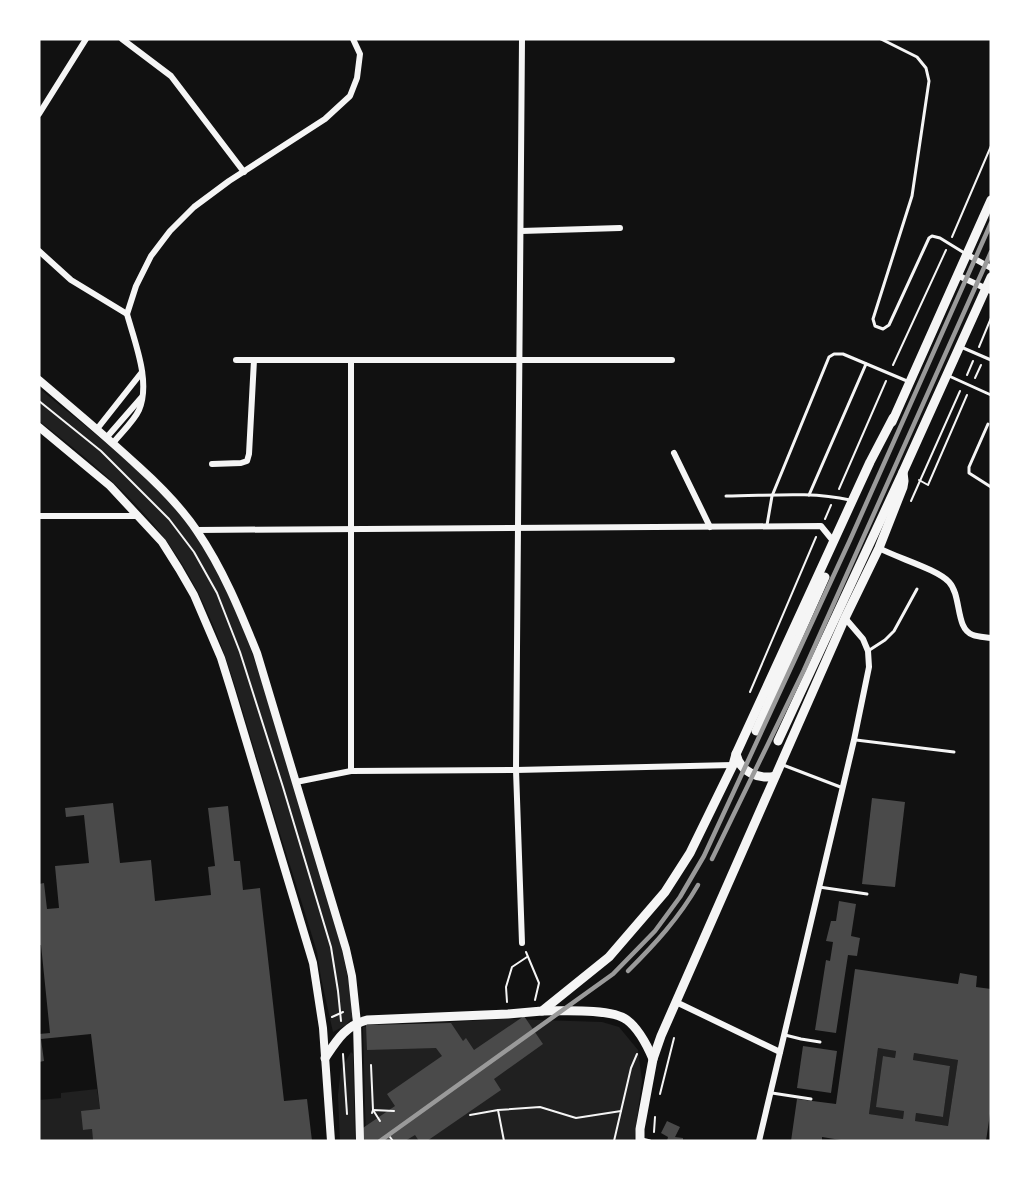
<svg xmlns="http://www.w3.org/2000/svg" width="1030" height="1180" font-family="'Fira Sans Condensed',sans-serif">
<rect width="100%" height="100%" fill="#111"/>
<!-- green -->
<g fill="#202020">
<path d="M39 388C90 431 148 472 189 526 238 592 259 674 283 751 303 814 323 878 340 942 346 966 350 990 355 1014L346 1025 333 1032 321 978 317 952C300 895 281 839 264 782 239 700 219 613 168 543 133 495 86 457 39 421Z"/>
<path d="M504 1019 602 1022 619 1027 638 1050 642 1081 634 1141H366L363 1027Z"/>
<path d="M878 1048 896 1051 895 1058 883 1056 904 1111 903 1119 869 1114Z"/>
<path d="M351 1052 353 1054 355 1141H340L338 1095 341 1069Z"/>
<path d="M914 1053 958 1060 948 1126 915 1121 916 1113 943 1117 950 1066 913 1060Z"/>
<path d="M97 1089 100 1109 83 1130 92 1129 93 1141H39V1100L61 1098V1093Z"/>
</g>
<!-- building -->
<g fill="#4a4a4a" fill-rule="evenodd">
<path d="M872 798 905 802 895 887 862 884Z"/>
<path d="M113 803 120 863 151 860 155 901 211 895 208 867 215 866 208 808 228 806 234 861H240L243 890 260 888 284 1101 307 1099 312 1141H93L92 1129 83 1130 81 1111 100 1109 91 1034 41 1039 44 1061 39 1062V1034L50 1033 41 945H39V884L44 883 47 909 59 908 55 866 89 863 84 815 66 817 65 808Z"/>
<path d="M839 901 856 904 851 936 860 938 857 956 848 955 836 1033 815 1030 826 960 830 961 833 942 826 941 831 921H836Z"/>
<path d="M855 969 958 984 960 973 977 976 976 987 991 989V1107L986 1141H847L822 1137V1141H791L797 1099 836 1104ZM878 1048 896 1051 895 1058 883 1056 876 1107 904 1111 903 1119 869 1114ZM914 1053 958 1060 948 1126 915 1121 916 1113 943 1117 950 1066 913 1060Z"/>
<path d="M524 1016 543 1044 494 1079 501 1090 427 1141H419L415 1135 405 1141H362L357 1132 395 1106 387 1094 442 1056 436 1048 367 1050 366 1025 451 1023 463 1041 466 1038 474 1050Z"/>
<path d="M803 1046 837 1051 831 1093 797 1088Z"/>
<path d="M667 1121 680 1127 675 1137 683 1138V1141H667L668 1137 661 1133Z"/>
</g>
<g fill="none" stroke-linecap="round" stroke-linejoin="round">
<!-- path -->
<g stroke="#f5f5f5" stroke-width="2">
<path d="M952 237 991 146"/>
<path d="M979 347 991 318"/>
<path d="M893 365 946 250"/>
<path d="M967 375 973 361"/>
<path d="M975 378 981 365"/>
<path d="M39 401 101 451 169 519 194 552 217 593 240 652 283 787 331 947 338 991 341 1021"/>
<path d="M919 480 928 485 967 395"/>
<path d="M839 489 886 381"/>
<path d="M911 501 960 391"/>
<path d="M825 519 831 505"/>
<path d="M750 692 816 537"/>
<path d="M526 952 539 983 535 1000"/>
<path d="M507 1002 506 987 512 967 527 957"/>
<path d="M332 1017 343 1012"/>
<path d="M343 1054 347 1114"/>
<path d="M371 1065 373 1110 380 1121"/>
<path d="M660 1094 674 1038"/>
<path d="M498 1110 540 1107 576 1118 621 1111"/>
<path d="M372 1113 373 1110 394 1111"/>
<path d="M470 1115 498 1110 504 1141"/>
<path d="M654 1132 655 1117"/>
<path d="M390 1137 393 1141"/>
<path d="M614 1141 631 1068 637 1054"/>
</g>
<!-- service -->
<g stroke="#f5f5f5" stroke-width="3">
<path d="M881 39 917 57 926 68 929 81 912 196 873 319 875 326 883 329 889 325 929 238 932 236 940 238 966 254"/>
<path d="M961 347 991 360"/>
<path d="M949 376 991 395"/>
<path d="M988 424 969 467V473L991 487"/>
<path d="M809 495 866 364"/>
<path d="M726 496C767 496 809 491 850 500"/>
<path d="M767 525 772 496 829 357 834 354H843L907 381"/>
<path d="M868 651 885 640 894 631 917 589"/>
<path d="M856 740 954 752"/>
<path d="M783 765 843 788"/>
<path d="M819 887 867 894"/>
<path d="M785 1035 801 1039 820 1042"/>
<path d="M772 1093 811 1099"/>
<path d="M642 1139 650 1141"/>
</g>
<!-- minor -->
<g stroke="#f5f5f5" stroke-width="6">
<path d="M122 39 171 76 244 172"/>
<path d="M39 114 86 39"/>
<path d="M521 231 620 228"/>
<path d="M39 251 71 280 127 314C135 343 151 382 139 410 134 421 121 433 113 443"/>
<path d="M966 254 991 268"/>
<path d="M957 275 991 291"/>
<path d="M127 314 136 286 151 256 170 231 194 207 229 181 325 119 350 96 357 78 360 54 353 39"/>
<path d="M236 360H672"/>
<path d="M351 360V771"/>
<path d="M97 429 142 372"/>
<path d="M107 437 141 398"/>
<path d="M674 453 710 527"/>
<path d="M212 464 241 463 247 461 249 454 254 360"/>
<path d="M39 516H138"/>
<path d="M197 530 821 526 834 542"/>
<path d="M879 548C897 558 937 569 949 582 962 596 955 629 973 635 978 637 985 637 991 638"/>
<path d="M296 782 351 771 516 770 733 765"/>
<path d="M522 943 516 770 522 39"/>
<path d="M676 1002 780 1052"/>
<path d="M759 1141 854 740 869 667 868 651 863 639 845 618"/>
</g>
<!-- secondary -->
<g stroke="#f5f5f5" stroke-width="8">
<path d="M39 380C73 409 107 437 139 467 160 486 181 507 197 531 223 569 240 611 257 653L346 949 352 976 357 1023 360 1141"/>
<path d="M39 427 110 486 162 542 179 569 194 595 221 658 231 690 313 963 323 1028 331 1141"/>
</g>
<!-- primary -->
<g stroke="#f5f5f5" stroke-width="9">
<path d="M892 422 991 200"/>
<path d="M756 731 825 577"/>
<path d="M778 741 903 472 991 277"/>
<path d="M736 754C740 772 759 780 775 776"/>
<path d="M542 1011C561 1011 612 1008 627 1020 639 1029 647 1045 653 1059"/>
<path d="M325 1058C337 1040 345 1026 367 1020L508 1014 542 1011 609 957 665 892 690 853 733 765 736 754 870 462 893 418"/>
<path d="M640 1141V1129L653 1059 661 1036 845 618 879 548 903 487 904 481 903 472"/>
</g>
<!-- rail -->
<g stroke="#9a9a9a" stroke-width="4.5">
<path d="M712 859 804 670 991 252"/>
<path d="M628 971C655 944 679 918 698 885"/>
<path d="M380 1141 613 974 655 931 680 897 704 856 850 540 991 223"/>
</g>
</g>
<!-- border -->
<rect width="1030" height="1180" fill="none" stroke="#ffffff" stroke-width="81"/>
</svg>
